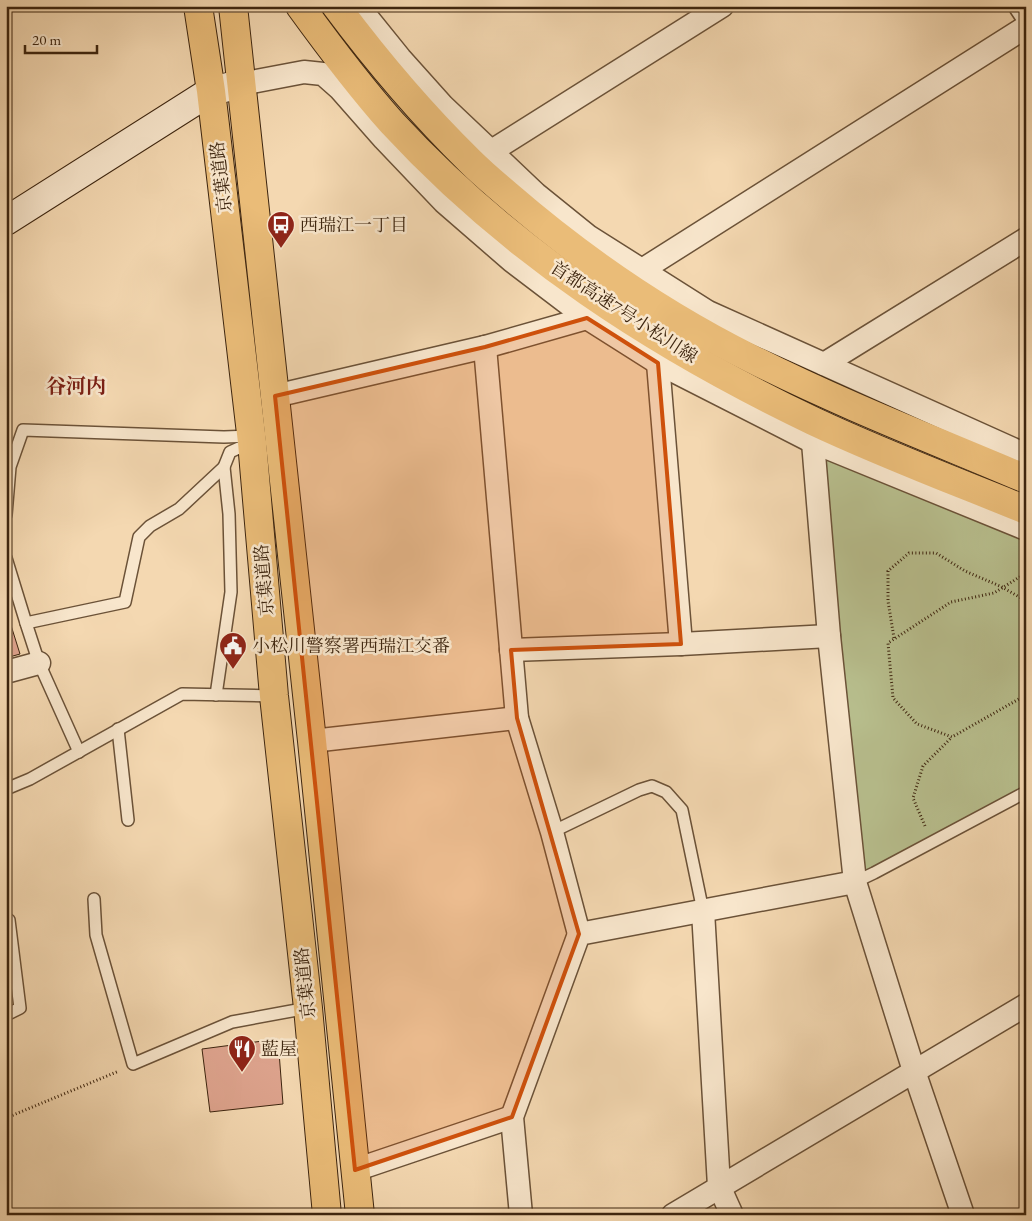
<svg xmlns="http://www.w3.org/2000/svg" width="1032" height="1221" font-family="'EB Garamond','Noto Serif JP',serif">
<rect width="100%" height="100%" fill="#f4d8b1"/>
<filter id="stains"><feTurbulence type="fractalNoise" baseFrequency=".004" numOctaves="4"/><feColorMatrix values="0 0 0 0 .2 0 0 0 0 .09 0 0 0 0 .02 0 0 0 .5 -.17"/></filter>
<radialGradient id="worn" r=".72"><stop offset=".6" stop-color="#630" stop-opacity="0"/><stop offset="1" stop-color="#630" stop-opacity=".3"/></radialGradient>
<!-- green -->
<path fill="#b8bf8e" stroke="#7a724e" d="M818 449 1026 536V786L861 874Z"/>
<!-- building -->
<g fill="#dda38d" stroke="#3d250f">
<path d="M9 619 20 654 6 658V620Z"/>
<path d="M278 1039 283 1104 210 1112 202 1049Z"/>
</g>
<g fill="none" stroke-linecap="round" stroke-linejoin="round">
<defs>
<g id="lane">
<path d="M6 515 10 467 23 430 224 437 251 436"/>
<path d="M6 558 26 623"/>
<path d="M216 695 231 592 229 514 224 467"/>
<path d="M118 729 128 820"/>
<path d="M79 752 39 663 26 623 125 602 139 537 150 526 179 509 224 467 230 452 252 442"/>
<path d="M6 789 30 779 182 694 274 696"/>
<path d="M552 832 639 790 652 786 666 792 682 810 703 911"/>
<path d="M855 882 874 873 1026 792"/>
<path d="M94 899 96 935 133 1064 232 1022 308 1008"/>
<path d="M6 921 9 920 20 1008 6 1015"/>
</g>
<g id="street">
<path d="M358 6 400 58 443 106 536 194 588 236 708 312 1026 455"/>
<path d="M1020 6 1026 15"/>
<path d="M241 84 304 72 323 74 340 89 384 139 444 202 512 261 587 318 658 363 813 442 1026 529"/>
<path d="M490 152 722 6"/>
<path d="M642 270 1026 27"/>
<path d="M485 347 517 718 552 832 579 934"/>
<path d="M658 363 681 644"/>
<path d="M824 364 1026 239"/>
<path d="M275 396 485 347 587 318"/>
<path d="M813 442 829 636 855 882 914 1071 963 1215"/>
<path d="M511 650 681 644 829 636"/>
<path d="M6 672 39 663"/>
<path d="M312 741 517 718"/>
<path d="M703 911 719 1186 732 1215"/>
<path d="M355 1170 512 1117"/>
<path d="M521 1215 512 1117 579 934 855 882"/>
<path d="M673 1215 1026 1005"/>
</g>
<path id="secondary" d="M6 221 211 91 241 84"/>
<g id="highway">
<path d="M198 6 211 91 252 442 274 696 308 1008 327 1215"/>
<path d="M233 6 312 741 360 1215"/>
<path d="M300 6C329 46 359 86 392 123 511 252 656 346 813 421 883 454 955 481 1026 510"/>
<path d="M336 6C377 61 421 113 470 161 482 173 495 184 508 195 582 259 664 315 752 359 841 404 934 440 1026 479"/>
</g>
</defs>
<!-- lane casing -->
<use href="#lane" stroke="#6b5238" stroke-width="14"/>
<!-- street casing -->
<use href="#street" stroke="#6b5238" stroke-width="25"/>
<!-- secondary casing -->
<use href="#secondary" stroke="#3d250f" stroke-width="30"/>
<!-- highway casing -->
<use href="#highway" stroke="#3d250f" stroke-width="30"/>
<!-- path -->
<g stroke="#3d250f" stroke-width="3" stroke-dasharray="1 2.5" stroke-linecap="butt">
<path d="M1026 573 994 593 951 602 888 643 893 698 917 724 952 737 1026 695"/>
<path d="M894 638 888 601V571L909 553H936L965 571 1002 587 1026 601"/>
<path d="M925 826 913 798 923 766 952 737"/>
<path d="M6 1118 119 1071"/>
</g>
<!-- lane -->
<use href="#lane" stroke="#f8e6cc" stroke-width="11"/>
<!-- street -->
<use href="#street" stroke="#f8e6cc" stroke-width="22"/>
<!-- secondary -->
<use href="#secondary" stroke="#f8e6cc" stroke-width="28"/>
<!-- highway -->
<use href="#highway" stroke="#eabc78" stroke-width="28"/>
</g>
<!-- marked area -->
<path fill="#ce510c" fill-opacity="0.2" stroke="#ce510c" stroke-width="4" stroke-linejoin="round" d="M587 318 658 363 681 644 511 650 517 718 579 934 512 1117 355 1170 275 396 485 347Z"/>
<!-- icons -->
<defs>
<symbol id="bus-pin" viewBox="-11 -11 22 30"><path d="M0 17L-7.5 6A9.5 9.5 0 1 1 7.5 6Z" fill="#8f2418" stroke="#f8e6cc"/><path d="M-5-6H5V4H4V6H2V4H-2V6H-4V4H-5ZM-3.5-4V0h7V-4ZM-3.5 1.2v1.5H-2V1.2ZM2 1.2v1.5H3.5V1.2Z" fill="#fff"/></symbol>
<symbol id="civic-pin" viewBox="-11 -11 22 30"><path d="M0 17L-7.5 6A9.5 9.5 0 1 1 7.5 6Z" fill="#8f2418" stroke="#f8e6cc"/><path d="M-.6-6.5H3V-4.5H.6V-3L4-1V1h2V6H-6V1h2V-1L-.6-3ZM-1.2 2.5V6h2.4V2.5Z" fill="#fff"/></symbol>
<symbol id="restaurant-pin" viewBox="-11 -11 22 30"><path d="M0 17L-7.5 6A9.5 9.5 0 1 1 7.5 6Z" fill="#8f2418" stroke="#f8e6cc"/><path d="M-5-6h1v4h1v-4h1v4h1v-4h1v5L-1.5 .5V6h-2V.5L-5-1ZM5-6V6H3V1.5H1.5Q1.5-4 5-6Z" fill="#fff"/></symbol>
</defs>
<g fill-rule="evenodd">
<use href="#bus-pin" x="265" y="209" width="32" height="43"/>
<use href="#civic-pin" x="217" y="630" width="32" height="43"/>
<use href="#restaurant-pin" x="226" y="1033" width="32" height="43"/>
</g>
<g text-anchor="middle" stroke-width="5" stroke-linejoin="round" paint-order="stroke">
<!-- street labels -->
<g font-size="18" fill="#3d250f" stroke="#f8e6cc">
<text transform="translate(221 177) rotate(-97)" y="6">京葉道路</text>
<text transform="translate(624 312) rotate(33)" y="6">首都高速7号小松川線</text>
<text transform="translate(264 580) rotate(-95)" y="6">京葉道路</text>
<text transform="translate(305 983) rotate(-96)" y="6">京葉道路</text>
</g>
<!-- poi labels -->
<g font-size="18" fill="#3d250f" stroke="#f8e6cc" text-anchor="start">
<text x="300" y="231">西瑞江一丁目</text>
<text x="252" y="652">小松川警察署西瑞江交番</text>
<text x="261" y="1055">藍屋</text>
</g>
<!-- quarter labels -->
<g font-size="20" font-weight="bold" fill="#7a1f14" stroke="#f8e6cc">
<text x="76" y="393">谷河内</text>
</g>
</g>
<!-- margin -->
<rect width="1032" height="1221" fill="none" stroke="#f4d8b1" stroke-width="25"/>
<rect x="8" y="8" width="1017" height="1206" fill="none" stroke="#3d250f" stroke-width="2.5"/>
<rect x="12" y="12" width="1007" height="1196" fill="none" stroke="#3d250f"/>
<!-- scale -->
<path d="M25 45v8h72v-8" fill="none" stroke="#3d250f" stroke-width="2.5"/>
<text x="32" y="45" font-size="15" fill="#3d250f" stroke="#f8e6cc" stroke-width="4" paint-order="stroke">20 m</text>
<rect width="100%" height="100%" filter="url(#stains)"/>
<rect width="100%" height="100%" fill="url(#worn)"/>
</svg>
